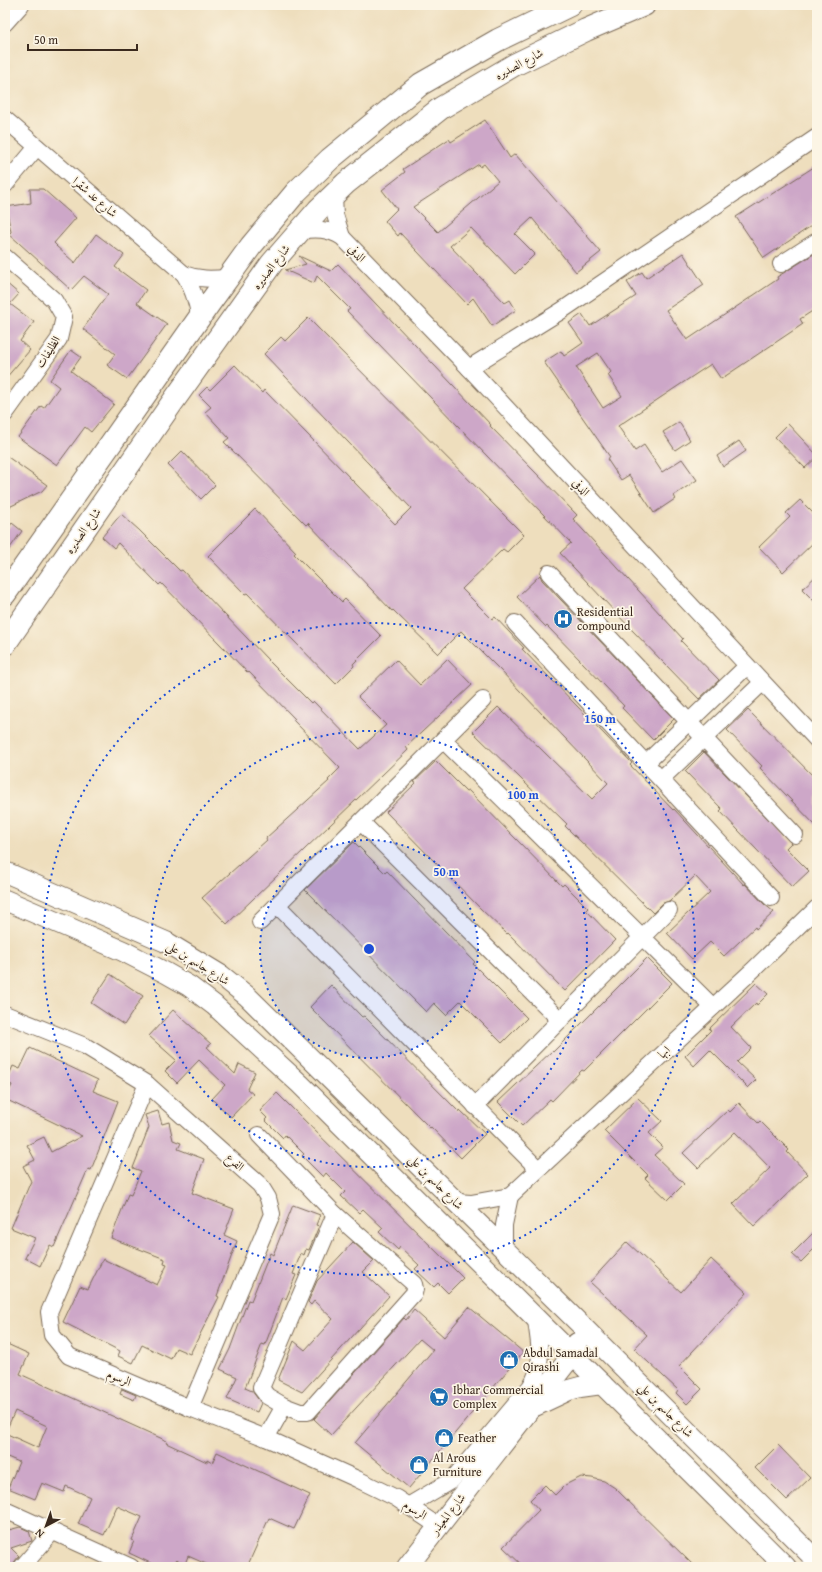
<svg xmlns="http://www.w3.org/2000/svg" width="822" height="1572" font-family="'Gentium Book Plus',Amiri,serif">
<rect width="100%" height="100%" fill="#fcf5e5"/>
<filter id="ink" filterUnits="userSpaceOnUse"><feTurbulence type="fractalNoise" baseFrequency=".025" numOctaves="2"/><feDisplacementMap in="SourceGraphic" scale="8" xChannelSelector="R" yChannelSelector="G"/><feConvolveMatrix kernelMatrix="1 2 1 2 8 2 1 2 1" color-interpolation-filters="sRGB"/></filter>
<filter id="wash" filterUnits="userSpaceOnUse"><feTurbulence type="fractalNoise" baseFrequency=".012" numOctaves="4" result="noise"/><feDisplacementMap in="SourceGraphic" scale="16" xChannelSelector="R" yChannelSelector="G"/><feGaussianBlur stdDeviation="0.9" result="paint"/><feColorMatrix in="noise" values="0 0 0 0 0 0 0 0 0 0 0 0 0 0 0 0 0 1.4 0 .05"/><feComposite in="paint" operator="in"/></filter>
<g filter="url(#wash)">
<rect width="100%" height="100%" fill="#eedebd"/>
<g id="blocks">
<!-- building -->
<g fill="#cda7c8" fill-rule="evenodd">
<path d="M485 120 510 158 515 154 601 252 576 272 532 218 515 234 535 254 515 274 471 228 450 246 505 303 510 300 516 310 492 326 473 298 467 304 400 233 398 236 385 221 397 209 382 190 405 172 403 169 449 139 451 142ZM479 164 480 167 484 164 498 181 438 232 413 207Z"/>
<path d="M817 165V222L764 258 736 217Z"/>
<path d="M30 189H43L76 218 54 243 57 246H56L75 263 96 234 124 255 115 267 146 290 137 303 167 324 127 379 107 365 115 354 83 329 108 294 84 276 71 290 9 234 11 232 6 207 31 203Z"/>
<path d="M817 252V308L800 319 803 324 721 379 711 364 618 426 635 451 644 445 662 472 682 459 697 480 673 496 675 499 654 513 629 475 621 480 607 459 610 457 544 362 561 351 564 356 583 343 569 323 582 314 590 326 636 296 627 282 642 272 646 278 683 253 704 285 666 310 687 340 778 279 777 277ZM598 353 611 372 608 375 622 396 603 408 576 367Z"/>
<path d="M299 256 331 271 338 264 491 425 490 426 577 515 573 519 683 639 681 641 719 680 699 699 631 629 560 553 571 543 347 311 350 309 317 276 314 283 285 270 306 264Z"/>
<path d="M5 282 19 294 10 304 34 322 20 341 30 350 5 379Z"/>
<path d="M308 318 524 535 507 552 503 549 462 589 492 619 495 617 524 648 522 649 632 763 630 765 673 810 674 809 744 885 745 884 764 904 774 912 756 929 755 927 724 956 710 942 692 959 667 933 710 892 695 876 669 901 663 903 653 913 565 826 567 824 473 732 498 707 592 799 608 783 500 670 461 631 438 654 393 610 392 611 308 523 306 525 224 442 229 438 205 412 211 407 199 395 207 387 210 390 235 365 262 393 264 390 395 524 411 508 264 354 281 337 285 341Z"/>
<path d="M71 350 81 357 71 371 114 404 91 432 85 427 57 465 18 437 41 406 44 408 59 387 50 380Z"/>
<path d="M679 422 690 440 675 450 663 432Z"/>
<path d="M788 424 817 455V457L805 468 775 437Z"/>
<path d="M739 441 746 451 723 467 717 456Z"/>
<path d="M182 451 215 485 201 499 168 465Z"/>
<path d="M5 455 47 485 42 491 5 509Z"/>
<path d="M800 500 817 517V539L783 572 759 547 790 517 786 513Z"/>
<path d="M255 509 296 552 294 554 342 602 345 599 381 636 353 664 354 666 336 684 247 593 245 594 208 556Z"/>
<path d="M121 514 139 530 180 571 182 570 268 660 311 703 313 701 360 749 386 725 358 697 396 660 420 685 447 659 472 685 406 747 408 750 227 924 202 898 267 840 266 838 329 781 328 780 340 768 293 720 295 719 249 672 248 673 161 583 159 585 118 543 114 548 102 537Z"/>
<path d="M12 523 22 531 5 555V532Z"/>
<path d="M540 575 542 580 674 719 653 740 622 708 624 706 583 663 547 626 546 627 517 597Z"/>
<path d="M817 575V604L802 589Z"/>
<path d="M748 710 817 780V827L760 768 762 766 727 730Z"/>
<path d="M704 752 791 843 786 848 809 871 792 887 720 811 722 809 685 771Z"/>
<path d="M436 761 466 791 468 790 562 886 564 884 588 908 586 910 615 940 565 991 508 933 507 934 480 908 386 812 416 783 414 782Z"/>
<path d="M354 842 385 873 387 871 414 899 475 962 473 964 527 1018 502 1043 460 1001 446 1015 434 1003 426 1012 305 890Z"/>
<path d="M647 958 672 983 584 1071 582 1070 552 1101 550 1099 522 1126 498 1102 552 1051 553 1052Z"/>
<path d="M110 974 143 996 124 1025 91 1003Z"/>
<path d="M756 983 768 994 757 1005 756 1003 731 1027 751 1048 737 1062 756 1080 748 1088 710 1050 694 1066 685 1056 711 1030 709 1029Z"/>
<path d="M331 985 362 1017 364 1016 459 1112 460 1110 485 1134 461 1158 431 1127 430 1128 310 1007Z"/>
<path d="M173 1010 211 1044 207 1047 235 1074 239 1064 255 1072 247 1089 253 1094 231 1117 212 1099 225 1085 199 1060 177 1083 165 1071 176 1060 149 1036Z"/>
<path d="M30 1048 98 1080 93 1091 118 1101 91 1170 88 1169 54 1247 50 1245 40 1266 25 1258 35 1238 11 1228 31 1181 23 1166 35 1160 27 1145 44 1137 51 1152 82 1136 5 1099 12 1085 6 1082 13 1066 20 1069Z"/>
<path d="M277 1093 463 1278 448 1293 438 1283 434 1287 415 1269 419 1265 400 1247 398 1250 379 1232 383 1228 363 1209 359 1213 341 1196 345 1192 326 1173 323 1177 302 1156 304 1154 285 1135 283 1138 265 1120 267 1118 260 1111Z"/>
<path d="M638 1098 662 1121 649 1133 663 1147 654 1155 684 1184 668 1200 645 1178 648 1175 604 1131Z"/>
<path d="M739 1103 758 1123 760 1121 789 1150 787 1152 808 1174 754 1226 733 1204 770 1168 735 1132 698 1168 683 1153 728 1110 730 1112Z"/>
<path d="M158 1111 162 1124 169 1122 173 1140 181 1143 178 1149 204 1159 192 1193 234 1209 224 1235 237 1241 217 1296 219 1297 190 1354 176 1348 171 1359 142 1345 133 1363 118 1356 120 1351 63 1322 80 1286 88 1289 103 1259 157 1285 167 1265 164 1264 165 1259 111 1238 128 1194 131 1195 141 1171 133 1168 149 1127 145 1115Z"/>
<path d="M293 1205 320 1215 316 1225 319 1226 309 1250 306 1249 304 1255 301 1253 293 1274 296 1275 286 1299 283 1297 265 1345 262 1344 245 1388 252 1391 261 1403 257 1412 227 1399 237 1377 220 1369 230 1349 248 1300 251 1301 270 1253 273 1255Z"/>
<path d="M817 1229V1246L801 1262 792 1254Z"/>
<path d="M353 1242 374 1261 363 1272 389 1296 302 1392 278 1380 294 1341 305 1350 333 1319 314 1301 311 1305 308 1302 317 1281Z"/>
<path d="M627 1242 681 1292 711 1259 747 1293 679 1366 702 1389 687 1404 676 1393 678 1390 634 1349 647 1335 590 1282Z"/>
<path d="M469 1307 523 1352 409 1488 355 1443 433 1350 420 1339 331 1435 314 1419 404 1318 406 1320 414 1310 444 1337Z"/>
<path d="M5 1343 29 1354 20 1374 167 1441 166 1443 207 1462V1460L212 1463 217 1452 310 1495 294 1529 269 1518 247 1567H213L188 1556 185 1564 176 1560 173 1567H159L129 1553 134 1541 132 1540 142 1517 117 1506 104 1535 78 1524 90 1497 66 1486 64 1492 42 1483 35 1499 8 1488 19 1462 5 1456ZM15 1411 47 1426 38 1448 5 1433Z"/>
<path d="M122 1389 136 1395 134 1400 120 1394Z"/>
<path d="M778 1445 810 1478 787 1500 755 1468Z"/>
<path d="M581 1477 592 1478 604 1481 615 1488 695 1567H524L503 1547 539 1510 530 1500 545 1485 555 1495 565 1485Z"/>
<path d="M20 1527 29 1531 32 1541 11 1548 19 1556 15 1561 13 1567H5V1531Z"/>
</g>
</g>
</g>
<g filter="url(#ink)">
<use href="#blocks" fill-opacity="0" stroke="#7a6956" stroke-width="1"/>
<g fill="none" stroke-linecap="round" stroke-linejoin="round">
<defs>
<g id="minor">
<path d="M5 23 21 5"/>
<path d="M5 119 184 274C193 288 197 302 200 318"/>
<path d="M5 185 37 147"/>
<path d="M334 196 335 215 342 237"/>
<path d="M300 231C316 228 328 229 342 237L469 368 817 740"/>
<path d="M5 257 54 300 64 317 59 339 5 414"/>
<path d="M781 264 817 241"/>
<path d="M184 274C199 280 212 279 228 278"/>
<path d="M469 368 561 311 817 137"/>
<path d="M549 573 795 835"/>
<path d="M515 623 771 898"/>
<path d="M443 740 713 1007"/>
<path d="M646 763 747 666"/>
<path d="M661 779 762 683"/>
<path d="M361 822 560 1020"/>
<path d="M277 905 538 1169"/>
<path d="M260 922 483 700"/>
<path d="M5 1014 85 1046 147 1084 260 1185 268 1198 272 1214 190 1408"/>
<path d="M147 1084 49 1312 52 1335 69 1356 190 1408 266 1438 357 1479 396 1498 438 1526"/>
<path d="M475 1106 669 910"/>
<path d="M259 1135 335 1214 414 1284 415 1289 414 1293 308 1412H300L284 1406 266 1438"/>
<path d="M456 1202 471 1203 510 1196 754 969 817 908"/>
<path d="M504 1249V1225L510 1196"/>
<path d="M284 1406 267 1396 261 1388 335 1214"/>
<path d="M408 1506 452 1480 530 1387C545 1364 539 1346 536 1320"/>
<path d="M5 1510 131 1567"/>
<path d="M22 1567 53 1531"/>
</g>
<g id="tertiary">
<path d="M5 872 166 942 222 976 247 996 580 1324 817 1561"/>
<path d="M5 900 123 951 166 973 189 986 214 1005 300 1084 786 1567"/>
<path d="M535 1406 569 1390 580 1387 602 1384"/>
<path d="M407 1567 573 1354 577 1343"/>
</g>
<g id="secondary">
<path d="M5 594 209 304 251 246 296 192 330 159 421 84 498 40 570 5"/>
<path d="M5 644 172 403 272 263 318 210 346 183 441 108 514 65 586 30 644 5"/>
</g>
</defs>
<!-- minor casing -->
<use href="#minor" stroke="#7a6956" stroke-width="18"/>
<!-- tertiary casing -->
<use href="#tertiary" stroke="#7a6956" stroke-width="22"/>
<!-- secondary casing -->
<use href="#secondary" stroke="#7a6956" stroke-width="24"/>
<!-- minor -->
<use href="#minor" stroke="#fff" stroke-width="16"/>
<!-- tertiary -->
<use href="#tertiary" stroke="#fff" stroke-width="20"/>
<!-- secondary -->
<use href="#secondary" stroke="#fff" stroke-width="22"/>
</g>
</g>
<!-- distance rings -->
<circle cx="369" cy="949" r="109" fill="#1d4ed8" fill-opacity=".12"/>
<g fill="none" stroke="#1d4ed8" stroke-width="2" stroke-dasharray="2 4">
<circle cx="369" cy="949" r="109"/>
<circle cx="369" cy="949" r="218"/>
<circle cx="369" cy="949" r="326"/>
</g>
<!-- icons -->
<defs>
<symbol id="hospital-disc" viewBox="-11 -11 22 22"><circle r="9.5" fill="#1f6fb2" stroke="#fcf5e5"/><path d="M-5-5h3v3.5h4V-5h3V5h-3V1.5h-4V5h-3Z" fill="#fff"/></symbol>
<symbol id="shop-disc" viewBox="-11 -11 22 22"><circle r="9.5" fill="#1f6fb2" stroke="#fcf5e5"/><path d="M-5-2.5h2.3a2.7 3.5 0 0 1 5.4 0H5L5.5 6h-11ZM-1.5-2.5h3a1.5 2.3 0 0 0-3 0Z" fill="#fff"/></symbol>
<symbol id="supermarket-disc" viewBox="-11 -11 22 22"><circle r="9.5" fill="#1f6fb2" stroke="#fcf5e5"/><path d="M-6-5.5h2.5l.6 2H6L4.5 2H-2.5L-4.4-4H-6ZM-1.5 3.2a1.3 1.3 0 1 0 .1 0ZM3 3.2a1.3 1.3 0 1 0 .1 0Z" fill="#fff"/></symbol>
</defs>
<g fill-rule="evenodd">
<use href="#hospital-disc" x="552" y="608" width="22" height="22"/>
<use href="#shop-disc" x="498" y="1349" width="22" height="22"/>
<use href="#supermarket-disc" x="428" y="1386" width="22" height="22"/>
<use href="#shop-disc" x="433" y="1427" width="22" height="22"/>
<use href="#shop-disc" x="408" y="1454" width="22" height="22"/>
</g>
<g text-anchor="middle" stroke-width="3.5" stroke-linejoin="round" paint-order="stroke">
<!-- street labels -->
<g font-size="12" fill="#3b2a1e" stroke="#fcf5e5">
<text transform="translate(519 64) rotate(-28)" y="4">شارع الصديره</text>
<text transform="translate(95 197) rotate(41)" y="4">شارع عد شقرا</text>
<text transform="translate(357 253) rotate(46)" y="4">الدفي</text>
<text transform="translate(271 267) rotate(-52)" y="4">شارع الصديره</text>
<text transform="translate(48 352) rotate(-58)" y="4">الظليفات</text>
<text transform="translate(581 487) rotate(47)" y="4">الدفي</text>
<text transform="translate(83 531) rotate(-55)" y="4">شارع الصديره</text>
<text transform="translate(198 963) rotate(32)" y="4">شارع جاسم بن علي</text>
<text transform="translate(664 1052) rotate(-43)" y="4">ابها</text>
<text transform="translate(235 1162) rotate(42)" y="4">الفرع</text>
<text transform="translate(436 1182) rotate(45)" y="4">شارع جاسم بن علي</text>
<text transform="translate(119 1378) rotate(23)" y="4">الرسوم</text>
<text transform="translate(666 1410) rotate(45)" y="4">شارع جاسم بن علي</text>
<text transform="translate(415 1510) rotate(33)" y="4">الرسوم</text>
<text transform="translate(448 1514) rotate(-52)" y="4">شارع المعيذر</text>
</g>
<!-- poi labels -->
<g font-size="12" fill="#3b2a1e" stroke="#fcf5e5" text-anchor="start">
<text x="577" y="616">Residential<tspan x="577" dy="14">compound</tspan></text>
<text x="523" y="1357">Abdul Samadal<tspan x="523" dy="14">Qirashi</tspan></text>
<text x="453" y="1394">Ibhar Commercial<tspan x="453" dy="14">Complex</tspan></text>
<text x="458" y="1442">Feather</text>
<text x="433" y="1462">Al Arous<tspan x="433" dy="14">Furniture</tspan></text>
</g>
</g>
<circle cx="369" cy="949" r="6" fill="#1d4ed8" stroke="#fcf5e5" stroke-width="2"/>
<g font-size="12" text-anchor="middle" font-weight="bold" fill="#1d4ed8" stroke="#fcf5e5" stroke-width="3.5" stroke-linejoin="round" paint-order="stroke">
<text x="600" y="723">150 m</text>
<text x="523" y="799">100 m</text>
<text x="446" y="876">50 m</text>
</g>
<!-- margin -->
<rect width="822" height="1572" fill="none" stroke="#fcf5e5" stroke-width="20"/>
<!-- north arrow -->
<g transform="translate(46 1526) rotate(221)" stroke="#fcf5e5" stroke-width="3" paint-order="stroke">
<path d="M0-3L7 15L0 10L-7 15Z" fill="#3b2a1e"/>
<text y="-6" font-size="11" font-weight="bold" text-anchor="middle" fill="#3b2a1e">N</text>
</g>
<!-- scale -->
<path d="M28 44v6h109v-6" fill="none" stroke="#3b2a1e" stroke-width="2"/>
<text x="34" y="44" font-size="12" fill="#3b2a1e" stroke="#fcf5e5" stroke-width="3" paint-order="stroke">50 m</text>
</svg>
